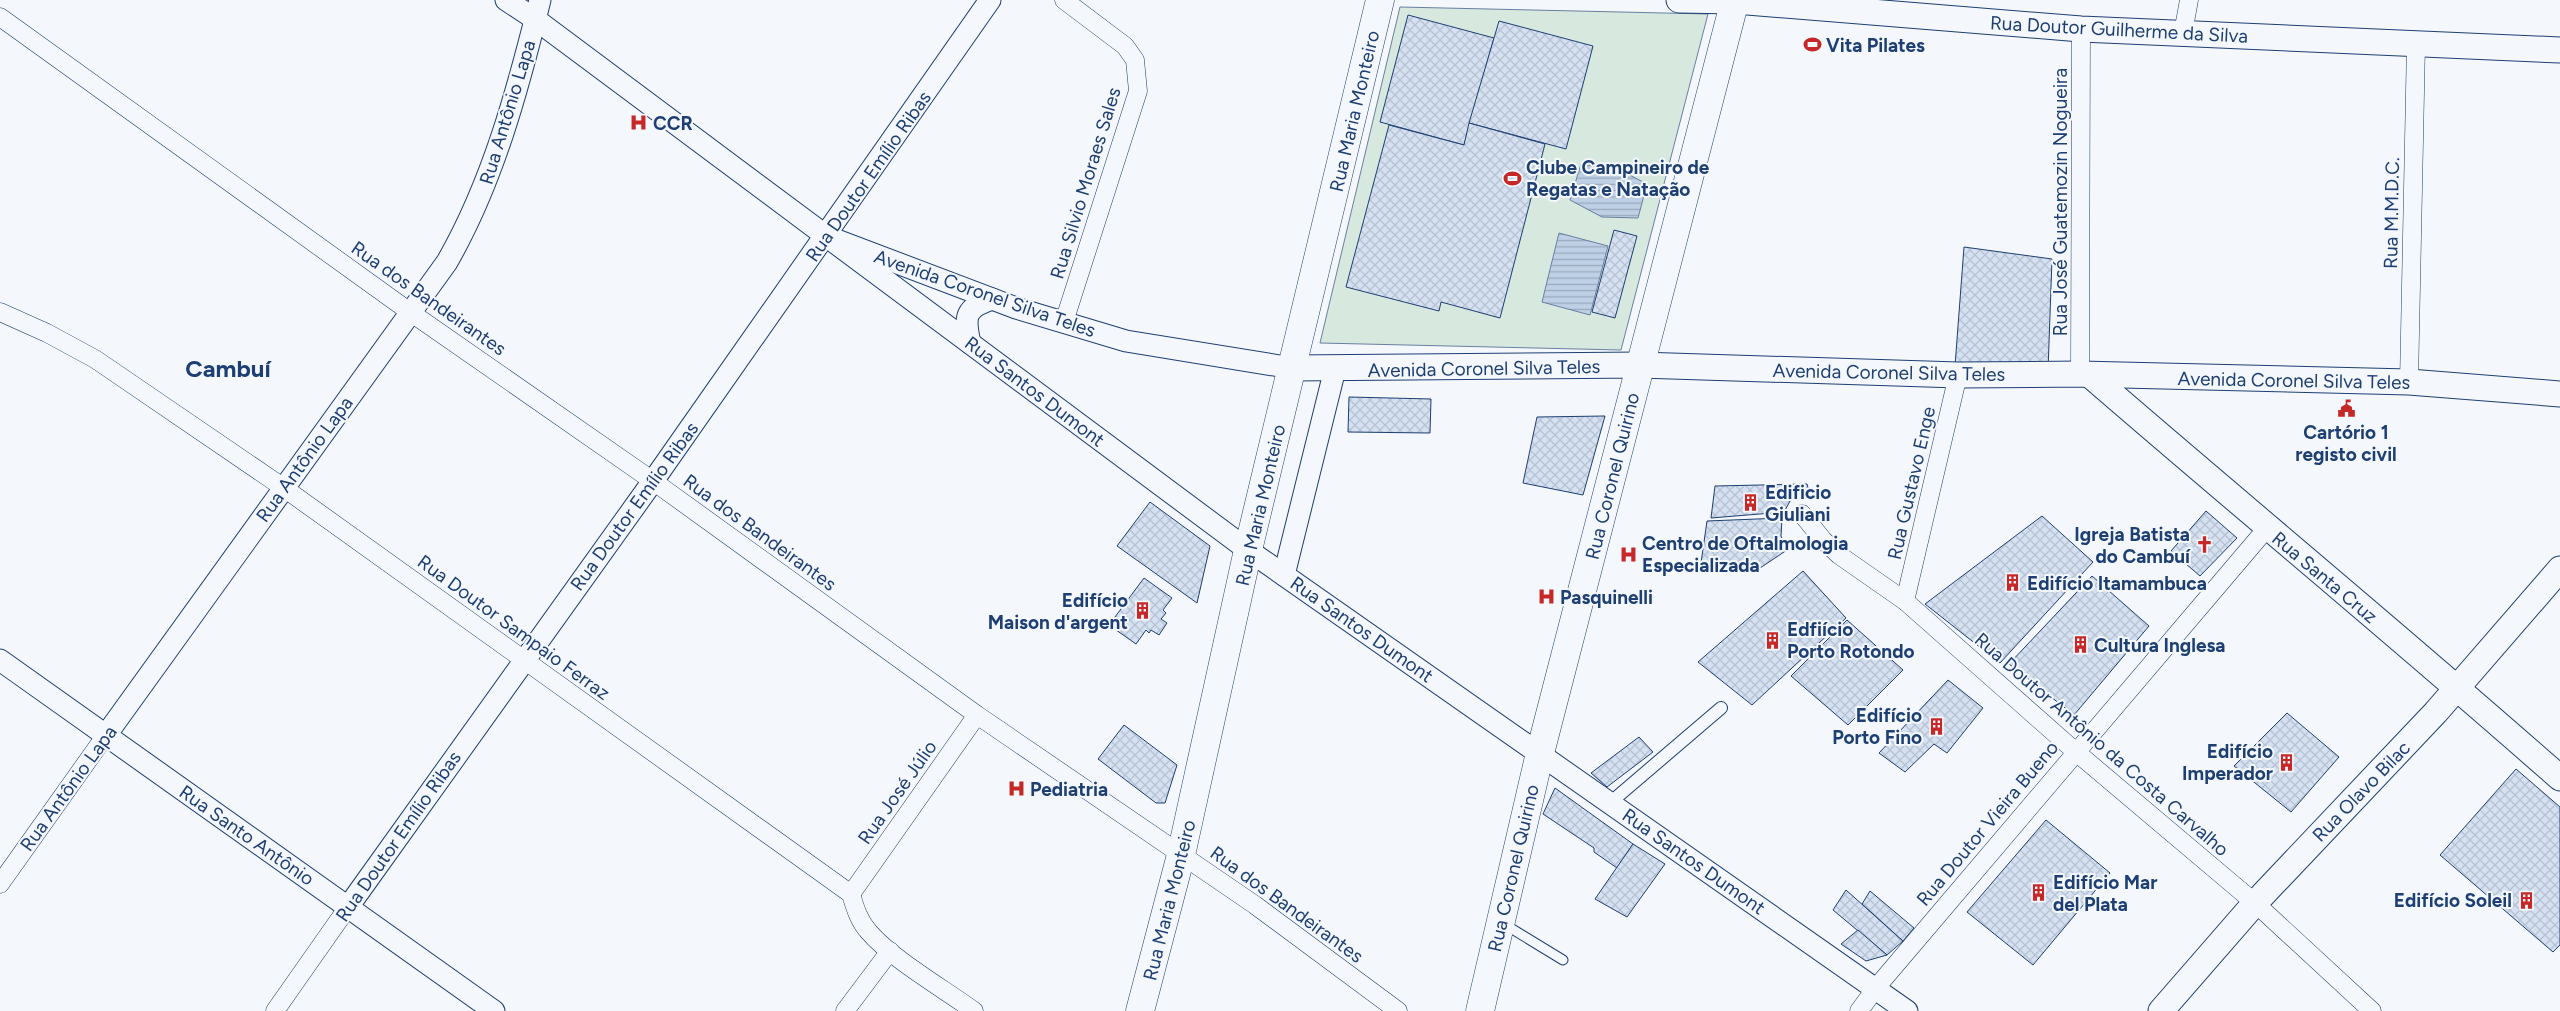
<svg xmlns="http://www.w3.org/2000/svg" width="2560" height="1011" font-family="Figtree,sans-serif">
<defs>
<pattern id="water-rules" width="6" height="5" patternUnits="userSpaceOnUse" patternTransform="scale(1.25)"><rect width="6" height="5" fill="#bed0e5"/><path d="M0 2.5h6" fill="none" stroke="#9aaabe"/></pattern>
<pattern id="building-cross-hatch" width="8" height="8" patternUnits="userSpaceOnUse" patternTransform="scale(1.25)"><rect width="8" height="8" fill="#d5e0f0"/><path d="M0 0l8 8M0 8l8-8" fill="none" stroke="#b6c1d1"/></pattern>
</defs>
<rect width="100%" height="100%" fill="#f4f7fb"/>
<!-- park -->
<path fill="#d7e8df" stroke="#687fa3" d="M1400 7 1708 14 1621 350 1320 343Z"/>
<!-- water -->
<g fill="url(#water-rules)" stroke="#687fa3">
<path d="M1581 164 1616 168 1647 184 1638 218 1602 217 1570 200Z"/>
<path d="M1559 233 1608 246 1590 315 1542 302Z"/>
</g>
<!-- building -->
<g fill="url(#building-cross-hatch)" stroke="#1d3f73">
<path d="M1408 15 1494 38 1464 145 1380 122Z"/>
<path d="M1499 21 1593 46 1566 149 1469 123Z"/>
<path d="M1469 123 1545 144 1500 318 1441 302 1439 311 1346 287 1389 125 1464 145Z"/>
<path d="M1614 230 1637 236 1615 318 1592 312Z"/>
<path d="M1964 247 2052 259 2048 371 1955 366Z"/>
<path d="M1349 397 1431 399 1430 433 1348 432Z"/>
<path d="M1605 416 1583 495 1523 483 1537 417Z"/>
<path d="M1807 484 1809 491 1794 494 1784 512 1711 518 1715 486Z"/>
<path d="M1150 502 1210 546 1197 603 1117 546Z"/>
<path d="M2206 511 2237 538 2200 576 2171 551Z"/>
<path d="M2042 516 2093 562 2000 663 1925 604Z"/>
<path d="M1782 518 1781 536 1787 550 1754 572 1700 570 1707 521Z"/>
<path d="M1803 571 1846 618 1752 705 1698 662Z"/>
<path d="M2092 576 2149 626 2074 715 2009 664Z"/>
<path d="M1144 578 1172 598 1163 610 1166 613 1161 619 1167 623 1159 635 1151 630 1149 633 1146 630 1136 644 1109 625Z"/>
<path d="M1847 620 1903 670 1848 725 1791 676Z"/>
<path d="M1948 680 1983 708 1947 753 1934 744 1905 772 1879 753Z"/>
<path d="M2287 713 2339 757 2291 812 2234 766Z"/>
<path d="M1124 725 1177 765 1165 803H1156L1098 759Z"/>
<path d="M1639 737 1653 752 1607 787 1591 773Z"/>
<path d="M2516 769 2560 807V945L2553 952 2440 855Z"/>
<path d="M1555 788 1633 844 1617 868 1594 852V848L1543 814Z"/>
<path d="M2046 820 2110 873 2033 965 1967 912Z"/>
<path d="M1633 844 1665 864 1627 917 1595 899Z"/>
<path d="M1846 890 1903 941 1887 955 1833 910Z"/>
<path d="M1870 891 1914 928 1903 941 1862 904Z"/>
<path d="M1858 930 1887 955 1866 961 1841 944Z"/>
</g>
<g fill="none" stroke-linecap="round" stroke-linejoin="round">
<defs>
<path id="service" d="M1504 924 1563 960"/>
<path id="pedestrian" d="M1611 802 1721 708"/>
<g id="minor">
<path d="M1064 0 1125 46 1135 60 1138 91 1064 322"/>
<path d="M0 17 410 312 653 481 977 715 1255 905 1398 1011"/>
<path d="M2183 33 2189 0"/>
<path d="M0 312 47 333 95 359 284 488 851 894C855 908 859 921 869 932 892 959 944 989 974 1011"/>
<path d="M2080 374 2081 29"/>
<path d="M2409 382 2416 44"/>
<path d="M1802 514 1823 540 1839 555 1905 601 2076 752 2255 903 2372 1011"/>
<path d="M1905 601 1958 375"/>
<path d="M0 884 106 735"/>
<path d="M851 894 977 715"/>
<path d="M275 1011 348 907"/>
<path d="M845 1011 890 951"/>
<path d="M1859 1011 1875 989 2267 528"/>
</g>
<g id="tertiary">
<path d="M506 0 535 19 826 236 1016 308 1126 341 1292 368"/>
<path d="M826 236 1248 550 1907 1011"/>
<path d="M970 343C964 316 965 308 992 299"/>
<path d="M1284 575 1335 369"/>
<path d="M0 660 494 1011"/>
<path d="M106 735 447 262C493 182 518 89 540 0"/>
<path d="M348 907 653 481 990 0"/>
</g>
<g id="secondary">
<path d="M1679 0 1735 1 2081 29 2560 50"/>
<path d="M1292 368 1640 365 1958 375 2080 374 2409 382 2560 394"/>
<path d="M2090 375C2246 510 2405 641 2560 778"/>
<path d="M2161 1011 2255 903 2436 712 2560 569"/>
</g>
<g id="primary">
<path d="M1140 1011 1181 855 1248 550 1380 0"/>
<path d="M1480 1011 1540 753 1735 0"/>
</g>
</defs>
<!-- service casing -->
<use href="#service" stroke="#1d3f73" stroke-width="11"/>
<!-- pedestrian casing -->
<use href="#pedestrian" stroke="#1d3f73" stroke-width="14"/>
<!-- minor casing -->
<use href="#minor" stroke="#1d3f73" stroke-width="19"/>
<!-- tertiary casing -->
<use href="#tertiary" stroke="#1d3f73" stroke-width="23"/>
<!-- secondary casing -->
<use href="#secondary" stroke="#1d3f73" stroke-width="27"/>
<!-- primary casing -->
<use href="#primary" stroke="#1d3f73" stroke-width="29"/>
<!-- service -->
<use href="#service" stroke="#f4f7fb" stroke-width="9"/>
<!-- pedestrian -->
<use href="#pedestrian" stroke="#f4f7fb" stroke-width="12"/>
<!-- minor -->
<use href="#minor" stroke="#f4f7fb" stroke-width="18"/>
<!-- tertiary -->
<use href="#tertiary" stroke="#f4f7fb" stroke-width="21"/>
<!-- secondary -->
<use href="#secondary" stroke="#f4f7fb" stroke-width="25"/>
<!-- primary -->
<use href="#primary" stroke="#f4f7fb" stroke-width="28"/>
</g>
<!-- icons -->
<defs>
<symbol id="stadium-bare" viewBox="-9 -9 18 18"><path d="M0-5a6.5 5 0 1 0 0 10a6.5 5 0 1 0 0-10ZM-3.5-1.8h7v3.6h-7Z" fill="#c62828" stroke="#f4f7fb" stroke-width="2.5" paint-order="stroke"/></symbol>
<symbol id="hospital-bare" viewBox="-9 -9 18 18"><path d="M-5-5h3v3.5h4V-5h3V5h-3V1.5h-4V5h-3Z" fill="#c62828" stroke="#f4f7fb" stroke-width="2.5" paint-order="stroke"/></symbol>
<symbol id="civic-bare" viewBox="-9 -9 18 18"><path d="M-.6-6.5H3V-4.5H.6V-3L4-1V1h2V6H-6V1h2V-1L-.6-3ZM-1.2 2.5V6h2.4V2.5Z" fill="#c62828" stroke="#f4f7fb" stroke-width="2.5" paint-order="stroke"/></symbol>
<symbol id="building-bare" viewBox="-9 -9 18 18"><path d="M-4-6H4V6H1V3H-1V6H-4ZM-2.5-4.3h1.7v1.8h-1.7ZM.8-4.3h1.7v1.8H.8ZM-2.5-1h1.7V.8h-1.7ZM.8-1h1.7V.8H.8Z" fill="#c62828" stroke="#f4f7fb" stroke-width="2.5" paint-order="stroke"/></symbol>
<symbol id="church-bare" viewBox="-9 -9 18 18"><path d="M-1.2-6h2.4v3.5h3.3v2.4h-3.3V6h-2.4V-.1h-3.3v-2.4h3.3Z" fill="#c62828" stroke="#f4f7fb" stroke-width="2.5" paint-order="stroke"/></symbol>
</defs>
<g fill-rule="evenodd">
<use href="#stadium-bare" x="1800" y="32" width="25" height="25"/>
<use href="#hospital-bare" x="626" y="110" width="25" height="25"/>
<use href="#stadium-bare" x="1500" y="166" width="25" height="25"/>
<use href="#civic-bare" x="2334" y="396" width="25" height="25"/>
<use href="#building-bare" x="1738" y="490" width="25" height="25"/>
<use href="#church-bare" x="2192" y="532" width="25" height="25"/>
<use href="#hospital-bare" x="1616" y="542" width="25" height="25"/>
<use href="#building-bare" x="2000" y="570" width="25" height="25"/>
<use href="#hospital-bare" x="1534" y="584" width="25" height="25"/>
<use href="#building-bare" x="1130" y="598" width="25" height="25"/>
<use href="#building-bare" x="1760" y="628" width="25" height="25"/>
<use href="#building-bare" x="2068" y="632" width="25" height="25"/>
<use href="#building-bare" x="1924" y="714" width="25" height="25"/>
<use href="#building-bare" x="2274" y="750" width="25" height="25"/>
<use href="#hospital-bare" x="1004" y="776" width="25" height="25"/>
<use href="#building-bare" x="2026" y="880" width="25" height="25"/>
<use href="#building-bare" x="2514" y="888" width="25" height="25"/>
</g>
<g text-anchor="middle" stroke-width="4" stroke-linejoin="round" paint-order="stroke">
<!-- street labels -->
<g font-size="19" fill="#1d3f73" stroke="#f4f7fb">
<text transform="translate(2119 29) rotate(3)" y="7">Rua Doutor Guilherme da Silva</text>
<text transform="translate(1354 111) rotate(-77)" y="7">Rua Maria Monteiro</text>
<text transform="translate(507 112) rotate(-73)" y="7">Rua Antônio Lapa</text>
<text transform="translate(868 176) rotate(-55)" y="7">Rua Doutor Emílio Ribas</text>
<text transform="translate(1085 183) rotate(-73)" y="7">Rua Silvio Moraes Sales</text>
<text transform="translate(2060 202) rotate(-90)" y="7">Rua José Guatemozin Nogueira</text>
<text transform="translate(2391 213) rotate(-89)" y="7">Rua M.M.D.C.</text>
<text transform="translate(985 293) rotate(19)" y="7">Avenida Coronel Silva Teles</text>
<text transform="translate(429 298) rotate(35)" y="7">Rua dos Bandeirantes</text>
<text transform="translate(1484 368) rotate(-1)" y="7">Avenida Coronel Silva Teles</text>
<text transform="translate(1889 372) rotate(1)" y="7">Avenida Coronel Silva Teles</text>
<text transform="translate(2294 380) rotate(1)" y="7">Avenida Coronel Silva Teles</text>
<text transform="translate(1035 391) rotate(37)" y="7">Rua Santos Dumont</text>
<text transform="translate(304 459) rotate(-54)" y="7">Rua Antônio Lapa</text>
<text transform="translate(1612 476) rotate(-76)" y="7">Rua Coronel Quirino</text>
<text transform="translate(1911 483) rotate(-77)" y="7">Rua Gustavo Enge</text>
<text transform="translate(1260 505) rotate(-77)" y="7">Rua Maria Monteiro</text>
<text transform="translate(634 506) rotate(-54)" y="7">Rua Doutor Emílio Ribas</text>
<text transform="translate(760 532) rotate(36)" y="7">Rua dos Bandeirantes</text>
<text transform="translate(2325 577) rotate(40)" y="7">Rua Santa Cruz</text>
<text transform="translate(514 627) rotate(36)" y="7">Rua Doutor Sampaio Ferraz</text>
<text transform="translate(1362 629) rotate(35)" y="7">Rua Santos Dumont</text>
<text transform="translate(2102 744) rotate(41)" y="7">Rua Doutor Antônio da Costa Carvalho</text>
<text transform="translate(68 788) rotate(-54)" y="7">Rua Antônio Lapa</text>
<text transform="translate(2361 791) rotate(-46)" y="7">Rua Olavo Bilac</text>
<text transform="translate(897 792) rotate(-55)" y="7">Rua José Júlio</text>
<text transform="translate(1987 823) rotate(-50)" y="7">Rua Doutor Vieira Bueno</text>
<text transform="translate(247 835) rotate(35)" y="7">Rua Santo Antônio</text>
<text transform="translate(398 836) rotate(-55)" y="7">Rua Doutor Emílio Ribas</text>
<text transform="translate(1694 861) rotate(35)" y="7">Rua Santos Dumont</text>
<text transform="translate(1513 868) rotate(-77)" y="7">Rua Coronel Quirino</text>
<text transform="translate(1169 900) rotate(-76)" y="7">Rua Maria Monteiro</text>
<text transform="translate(1287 904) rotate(36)" y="7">Rua dos Bandeirantes</text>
</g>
<!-- poi labels -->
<g font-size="19" font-weight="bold" fill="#1d3f73" stroke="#f4f7fb" text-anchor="start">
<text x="1826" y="52">Vita Pilates</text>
<text x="653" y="130">CCR</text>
<text x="1526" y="174">Clube Campineiro de<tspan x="1526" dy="22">Regatas e Natação</tspan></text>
<text x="2346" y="439" text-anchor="middle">Cartório 1<tspan x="2346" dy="22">registo civil</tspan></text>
<text x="1765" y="499">Edificio<tspan x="1765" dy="22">Giuliani</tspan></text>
<text x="2190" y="541" text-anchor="end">Igreja Batista<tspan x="2190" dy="22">do Cambuí</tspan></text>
<text x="1642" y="550">Centro de Oftalmologia<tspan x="1642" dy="22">Especializada</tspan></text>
<text x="2027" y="590">Edifício Itamambuca</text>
<text x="1560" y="604">Pasquinelli</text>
<text x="1128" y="607" text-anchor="end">Edifício<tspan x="1128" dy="22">Maison d'argent</tspan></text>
<text x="1787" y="636">Edfiício<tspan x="1787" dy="22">Porto Rotondo</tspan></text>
<text x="2094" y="652">Cultura Inglesa</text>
<text x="1922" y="722" text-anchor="end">Edifício<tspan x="1922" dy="22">Porto Fino</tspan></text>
<text x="2273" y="758" text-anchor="end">Edifício<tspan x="2273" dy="22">Imperador</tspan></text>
<text x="1030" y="796">Pediatria</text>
<text x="2053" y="889">Edifício Mar<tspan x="2053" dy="22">del Plata</tspan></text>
<text x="2512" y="907" text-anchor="end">Edifício Soleil</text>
</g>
<!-- district labels -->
<g font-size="24" font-weight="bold" fill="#1d3f73" stroke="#f4f7fb">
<text x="228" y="377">Cambuí</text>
</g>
</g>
</svg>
